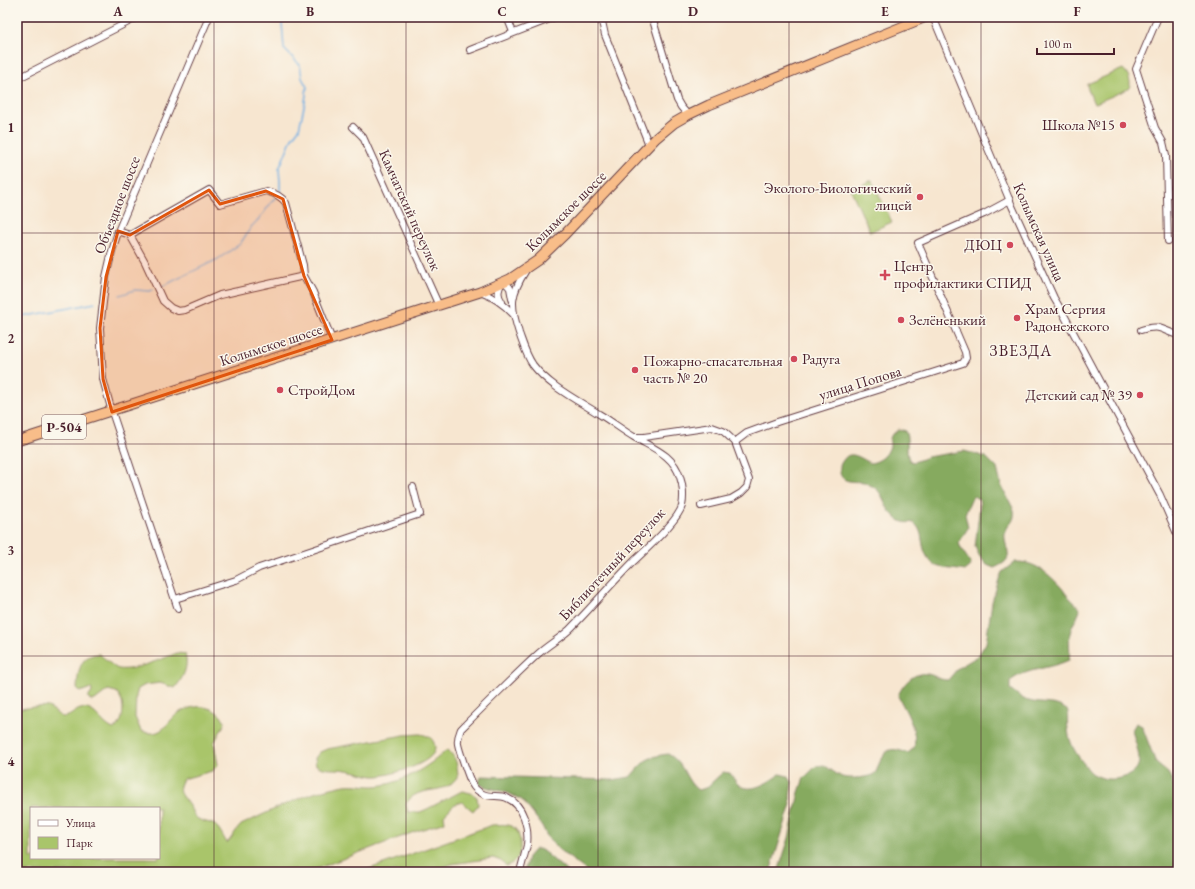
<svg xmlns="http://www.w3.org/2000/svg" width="1195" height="889" font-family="'EB Garamond',serif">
<rect width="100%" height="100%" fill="#fbf7ec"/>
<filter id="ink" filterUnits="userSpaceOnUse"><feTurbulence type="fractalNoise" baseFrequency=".025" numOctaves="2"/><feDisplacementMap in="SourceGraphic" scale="8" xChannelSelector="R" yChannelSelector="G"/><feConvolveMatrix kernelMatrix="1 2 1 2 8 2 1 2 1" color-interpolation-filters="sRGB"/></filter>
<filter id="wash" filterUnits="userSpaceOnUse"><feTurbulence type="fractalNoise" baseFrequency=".012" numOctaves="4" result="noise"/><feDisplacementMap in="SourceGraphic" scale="16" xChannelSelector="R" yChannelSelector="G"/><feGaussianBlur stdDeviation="0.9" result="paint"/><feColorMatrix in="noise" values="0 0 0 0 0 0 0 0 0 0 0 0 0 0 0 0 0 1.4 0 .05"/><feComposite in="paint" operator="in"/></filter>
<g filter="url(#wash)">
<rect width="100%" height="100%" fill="#f7e6d0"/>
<!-- green -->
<g fill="#a9c56b" stroke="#7a724b" fill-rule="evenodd">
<path d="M1123 69C1128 73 1133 84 1128 89L1096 103 1093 102 1087 86V84Z"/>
<path d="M872 180 892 222 870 232 851 190Z"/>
<path d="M177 653 185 654C189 667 183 678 175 688L160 683 145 685 138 689 136 696 135 717 141 731C164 739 166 721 180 712 195 703 218 705 225 723L214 743 218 765 212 771 183 779C175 794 182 794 189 806 193 811 192 815 198 819 203 822 210 822 215 825 221 830 223 837 227 843 232 838 235 831 241 825 273 810 305 793 340 786 351 783 363 786 374 786 400 785 428 767 447 750 457 757 457 765 458 776 454 781 451 785 446 787 432 792 414 789 406 804L408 812H420L427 809 462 791 471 793 477 797 478 805 473 811 462 802 455 804 444 815 445 822 414 832 308 872H17V709C25 709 41 705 48 707 54 709 58 717 64 717 72 717 77 706 87 709 97 711 102 724 113 729 124 725 125 706 120 697 119 695 118 693 116 692L108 690 95 700 91 701 88 698 92 692 91 688 80 692 77 689C78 672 79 655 99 654 105 658 110 664 116 668 128 674 164 658 177 653ZM31 808H159V858H31Z"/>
<path d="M420 734C426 735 432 737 434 743 443 762 393 774 379 776 368 777 357 771 346 770 335 768 326 771 316 765L315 758 320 752 327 749 404 735Z"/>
<path d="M492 825C499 825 507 823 513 827 521 832 522 849 518 857 515 862 511 864 506 866L501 861 493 858 452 864 431 872H361Z"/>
</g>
<!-- forest -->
<g fill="#86aa5f" stroke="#686445">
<path d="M898 429 905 431C910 440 904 452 910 461L914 462 927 457 964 451 986 457 997 468 1001 485 1014 510C1016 523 1007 524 1005 533 1003 550 1019 558 994 568L987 565 980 557 975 547 980 505 979 500 974 496 972 498 965 514 968 528 959 542C960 551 969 557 971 566L965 571C957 569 938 569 933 564 919 551 925 536 917 526 912 520 908 524 903 522 899 521 895 517 893 515 883 506 885 493 872 486 869 485 866 483 864 482 853 481 838 484 840 467 840 464 842 462 844 459 851 449 863 460 871 463 880 461 887 456 890 446 890 443 889 439 891 436 892 433 896 431 898 429Z"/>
<path d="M1015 562C1034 561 1048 573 1060 586 1064 590 1066 595 1070 598 1074 603 1077 604 1080 610 1078 618 1071 625 1070 634 1068 643 1071 651 1069 660 1050 669 1027 668 1010 681V689C1016 693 1021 699 1029 701 1042 705 1057 701 1068 711 1066 734 1070 747 1085 765 1087 768 1090 772 1093 774 1097 776 1104 779 1108 779 1120 780 1139 775 1139 760 1139 752 1134 738 1132 730L1136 723 1142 726 1156 763 1168 773 1172 780 1178 802V872H778L789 838 799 792 804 778 816 766 824 765C830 769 836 774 842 777 849 779 871 778 875 773 877 771 878 766 879 764 887 746 892 748 908 753L914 748C918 730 906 712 898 696 902 685 914 671 927 674 935 675 938 680 948 680L958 668 978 656 986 643 992 602 999 579 1002 572Z"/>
<path d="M668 754C686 764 684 780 698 790L706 788 723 772 730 773C733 777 736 784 741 786 753 793 770 781 780 774L788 776 792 782 790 797 791 804 770 872H588L558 849 548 838 541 824 522 800 508 793 486 787 479 784 481 776 612 780 630 777C645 761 645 757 668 754Z"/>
<path d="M535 849H539L543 851 568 872H524L528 857Z"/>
</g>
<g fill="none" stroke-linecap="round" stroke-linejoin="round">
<!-- stream -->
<g stroke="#71b0e4" stroke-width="1.5">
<path d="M280 191V182L279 169 292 138 299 129 305 102 307 87 302 78 300 65 284 49 282 23 280 17"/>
<path d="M159 288 218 259 240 244 252 226 260 218 276 196"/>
<path d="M120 295 135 290 150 291 154 289"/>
<path d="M17 318 95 303"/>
</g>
</g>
</g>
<g filter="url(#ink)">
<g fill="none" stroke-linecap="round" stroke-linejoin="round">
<defs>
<g id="minor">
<path d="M507 17 513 32"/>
<path d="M601 17 605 35 649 145"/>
<path d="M652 17 677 100 681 107 688 115"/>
<path d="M933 17 1012 206 1054 298 1064 315 1160 495 1178 536"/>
<path d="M1158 17 1136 69 1155 128 1163 142 1166 155 1168 241"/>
<path d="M470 50 555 17"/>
<path d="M17 79 138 17"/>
<path d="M353 127 363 137 439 306"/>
<path d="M118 231 130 235 209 190 220 204 266 191C275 193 281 196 286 203L303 265 304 276"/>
<path d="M130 235 145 262 163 301 171 308 178 311 185 310 220 295 304 276 313 292 332 340"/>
<path d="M505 282 510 288 512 299"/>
<path d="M501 284C498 291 497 295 502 302"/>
<path d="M480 292C494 297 503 303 513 314"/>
<path d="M1141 330C1161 324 1160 330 1178 335"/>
<path d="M635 437H644L712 427 723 431 735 442 749 480 747 487 741 493 731 499 701 506"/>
<path d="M735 442 747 433 777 422 963 363 966 358 965 352 918 243 984 214 1010 200"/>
<path d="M175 599 236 580 259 568 420 514 413 487"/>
<path d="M178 609 112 412 103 379 100 328 106 277 112 251 119 229 209 17"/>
<path d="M520 872C522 863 525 854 527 845 529 828 524 805 507 798 499 794 491 798 483 794 479 792 474 788 472 784 469 779 459 750 458 744 457 738 459 734 461 729 486 704 512 678 538 654 548 645 559 639 569 630 591 608 612 583 634 561 646 550 678 520 682 506 684 497 683 485 680 477 673 454 652 448 634 437 622 430 611 421 599 414 577 400 549 386 533 365 526 355 523 344 519 333 510 305 510 295 526 270"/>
</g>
<path id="highway" d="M17 441 480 292 510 279 538 260 565 234 656 138 674 123 688 115 709 105 926 17"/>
</defs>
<!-- minor casing -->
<use href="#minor" stroke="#643d44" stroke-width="8"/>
<!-- highway casing -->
<use href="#highway" stroke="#643d44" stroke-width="11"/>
<!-- minor -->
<use href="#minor" stroke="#fff" stroke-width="6"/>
<!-- highway -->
<use href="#highway" stroke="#f8bd89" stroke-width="9"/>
</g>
</g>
<!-- marked area -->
<path fill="#e0560e" fill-opacity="0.2" stroke="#e0560e" stroke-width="3" stroke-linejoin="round" d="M209 190 220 204 266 191 283 199 304 276 332 340 112 412 103 379 100 328 106 277 118 231 130 235Z"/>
<!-- grid -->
<path fill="none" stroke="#4a1f2b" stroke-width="1" stroke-opacity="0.55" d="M214 17V872M406 17V872M598 17V872M789 17V872M981 17V872M17 233H1178M17 444H1178M17 656H1178"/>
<!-- markers -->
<g fill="#d1495b" stroke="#fbf7ec" stroke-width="1.5">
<circle cx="1123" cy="125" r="4"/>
<circle cx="920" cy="197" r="4"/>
<circle cx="1010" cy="245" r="4"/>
<path d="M883 269h4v4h4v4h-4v4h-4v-4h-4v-4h4z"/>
<circle cx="1017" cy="318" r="4"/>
<circle cx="901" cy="320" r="4"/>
<circle cx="794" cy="359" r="4"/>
<circle cx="635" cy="370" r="4"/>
<circle cx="280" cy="390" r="4"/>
<circle cx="1140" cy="395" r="4"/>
</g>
<g text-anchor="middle" stroke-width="3" stroke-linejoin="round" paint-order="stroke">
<!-- shield labels -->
<rect fill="#fbf7ec" stroke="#7f6065" stroke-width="1" x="42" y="415" width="44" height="24" rx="3"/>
<g font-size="14" font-weight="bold" fill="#4a1f2b">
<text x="64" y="432">Р-504</text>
</g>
<!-- poi labels -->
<g font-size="15" fill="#4a1f2b" stroke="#fbf7ec" text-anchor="start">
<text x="1115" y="130" text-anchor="end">Школа №15</text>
<text x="912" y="193" text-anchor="end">Эколого-Биологический<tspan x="912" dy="17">лицей</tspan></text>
<text x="1002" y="250" text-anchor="end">ДЮЦ</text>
<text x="894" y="271">Центр<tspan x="894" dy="17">профилактики СПИД</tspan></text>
<text x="1025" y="314">Храм Сергия<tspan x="1025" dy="17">Радонежского</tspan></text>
<text x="909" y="325">Зелёненький</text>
<text x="802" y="364">Радуга</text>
<text x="643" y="366">Пожарно-спасательная<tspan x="643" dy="17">часть № 20</tspan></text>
<text x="288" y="395">СтройДом</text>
<text x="1132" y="400" text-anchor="end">Детский сад № 39</text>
</g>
<!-- street labels -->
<g font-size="15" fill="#4a1f2b" stroke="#fbf7ec">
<text transform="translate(117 205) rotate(-69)" y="5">Объездное шоссе</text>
<text transform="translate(410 210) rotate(66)" y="5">Камчатский переулок</text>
<text transform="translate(566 211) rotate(-45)" y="5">Колымское шоссе</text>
<text transform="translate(1039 232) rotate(66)" y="5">Колымская улица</text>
<text transform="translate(271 345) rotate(-18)" y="5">Колымское шоссе</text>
<text transform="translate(860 383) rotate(-17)" y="5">улица Попова</text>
<text transform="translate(612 564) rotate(-47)" y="5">Библиотечный переулок</text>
</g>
<!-- neighbourhood labels -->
<g font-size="16" letter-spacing="1" fill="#4a1f2b" stroke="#fbf7ec">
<text x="1021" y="356">ЗВЕЗДА</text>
</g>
</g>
<!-- margin -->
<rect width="1195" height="889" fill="none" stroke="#fbf7ec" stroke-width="44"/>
<!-- legend -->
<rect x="30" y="807" width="130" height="52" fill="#fbf7ec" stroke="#b4a19f"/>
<rect x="38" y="820" width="20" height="6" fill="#ffffff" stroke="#b4a19f"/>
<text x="66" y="827" font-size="12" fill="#4a1f2b">Улица</text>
<rect x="38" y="837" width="20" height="12" fill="#a9c56b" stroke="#b4a19f"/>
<text x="66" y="847" font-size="12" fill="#4a1f2b">Парк</text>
<!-- scale -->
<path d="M1037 48v6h77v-6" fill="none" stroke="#4a1f2b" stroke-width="2"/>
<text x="1043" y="48" font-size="12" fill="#4a1f2b" stroke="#fbf7ec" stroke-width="3" paint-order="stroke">100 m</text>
<rect x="22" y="22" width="1151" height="845" fill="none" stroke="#4a1f2b" stroke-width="1.5"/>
<g font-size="13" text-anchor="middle" font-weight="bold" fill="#4a1f2b">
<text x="118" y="16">A</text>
<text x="310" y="16">B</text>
<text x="502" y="16">C</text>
<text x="693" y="16">D</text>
<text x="885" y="16">E</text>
<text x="1077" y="16">F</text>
<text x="11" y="132">1</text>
<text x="11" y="343">2</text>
<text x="11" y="555">3</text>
<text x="11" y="766">4</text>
</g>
</svg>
